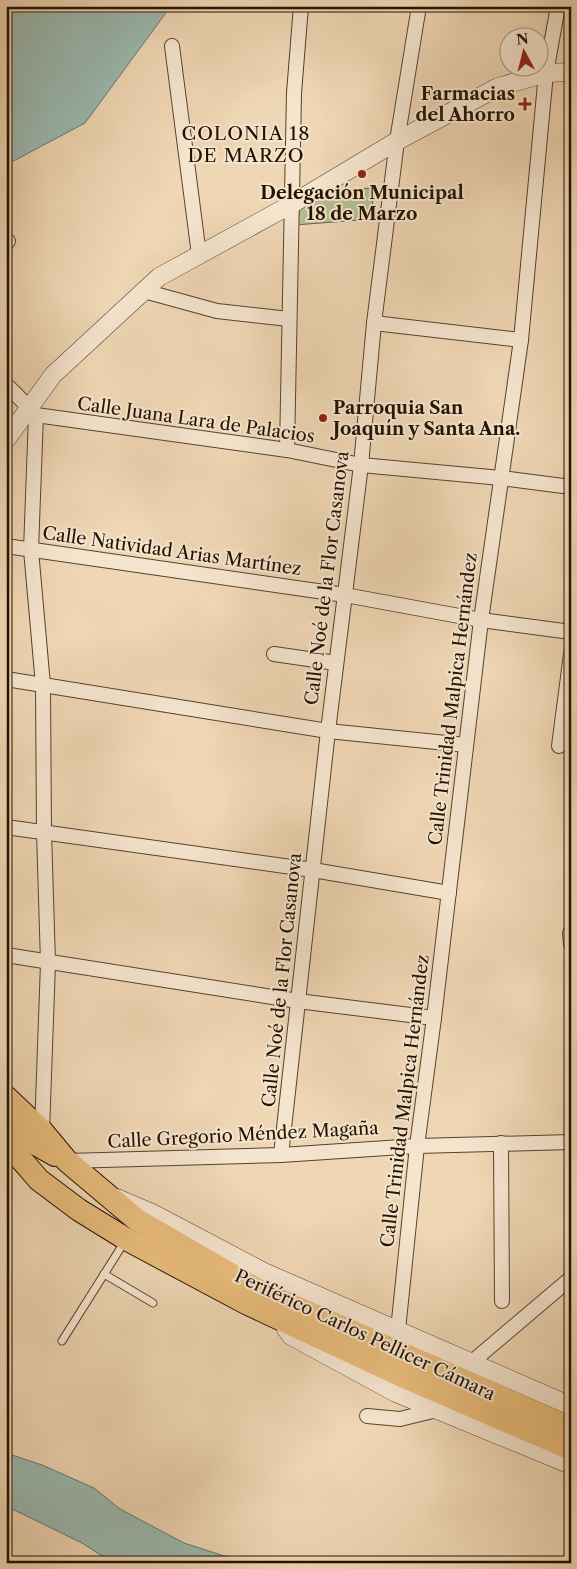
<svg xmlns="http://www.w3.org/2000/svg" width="577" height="1569" font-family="'Libre Caslon Text',serif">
<rect width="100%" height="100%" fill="#efd6b4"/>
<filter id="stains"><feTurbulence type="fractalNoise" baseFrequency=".004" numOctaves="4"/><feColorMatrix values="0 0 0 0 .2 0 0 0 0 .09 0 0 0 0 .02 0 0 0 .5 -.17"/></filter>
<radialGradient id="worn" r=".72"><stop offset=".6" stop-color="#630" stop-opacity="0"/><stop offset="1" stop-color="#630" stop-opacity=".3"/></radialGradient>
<!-- green -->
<path fill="#b3bf91" stroke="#6a6848" d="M373 188 372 219 295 225V209L323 191Z"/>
<!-- water -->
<g fill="#9ab9b0" stroke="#6a766a">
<path d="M6 6H167L168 10 85 123 6 165Z"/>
<path d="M6 1453 42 1465 94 1488 120 1509 184 1543 246 1563H113L82 1543 6 1506Z"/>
</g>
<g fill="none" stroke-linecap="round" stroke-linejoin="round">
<defs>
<g id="service">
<path d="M104 1274 153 1303"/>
<path d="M62 1341 125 1241"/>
</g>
<g id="minor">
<path d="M172 46 199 255"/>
<path d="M6 244 8 241"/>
<path d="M144 291 217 311 289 319"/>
<path d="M374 323 521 340"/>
<path d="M6 385C18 395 25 405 36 415L287 450 361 465 501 478 571 487"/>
<path d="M36 415 31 550 43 685 44 832 48 963 42 1131"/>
<path d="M287 450 294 93 301 6"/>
<path d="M6 546 345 595 481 620 571 632"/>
<path d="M274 654 336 663"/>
<path d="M6 679 328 731 466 745"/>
<path d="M559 746 571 654"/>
<path d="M6 827 313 870 449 893"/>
<path d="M570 933 571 944"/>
<path d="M6 955 298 1001 434 1018"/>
<path d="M501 1143 502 1301"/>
<path d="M281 1155 328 731 361 465 374 323 397 141 419 6"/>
<path d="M67 1161 281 1155 417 1146 571 1142"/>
<path d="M398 1330 417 1146 434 1018 481 620 521 340 546 73 558 6"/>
<path d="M472 1362 571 1278"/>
<path d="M367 1416 400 1419 441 1409"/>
</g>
<g id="tertiary">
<path d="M6 440 53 375 159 277 292 204 397 141 498 87 546 73 571 72"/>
<path d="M117 1198 152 1213 264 1272 571 1406"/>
<path d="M286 1329 291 1336 396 1393 571 1465"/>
</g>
<g id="primary">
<path d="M6 1097 42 1131 67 1161 137 1220 260 1291 571 1428"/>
<path d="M6 1127 55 1155"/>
<path d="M6 1142 39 1180 79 1210 126 1239 246 1303 404 1377 571 1449"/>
</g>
</defs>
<!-- service casing -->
<use href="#service" stroke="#55432d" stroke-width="9"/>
<!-- minor casing -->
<use href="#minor" stroke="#55432d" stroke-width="16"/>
<!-- tertiary casing -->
<use href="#tertiary" stroke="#55432d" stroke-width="19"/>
<!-- primary casing -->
<use href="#primary" stroke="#221200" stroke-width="24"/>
<!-- service -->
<use href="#service" stroke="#f5e4ce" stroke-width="7"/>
<!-- minor -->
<use href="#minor" stroke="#f5e4ce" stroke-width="14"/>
<!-- tertiary -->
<use href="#tertiary" stroke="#f5e4ce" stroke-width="18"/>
<!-- primary -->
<use href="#primary" stroke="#e8bb7a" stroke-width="22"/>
</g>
<!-- markers -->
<g fill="#8f2418" stroke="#f5e4ce" stroke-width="2">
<path d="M522.5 96.5h5v5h5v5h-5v5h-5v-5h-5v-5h5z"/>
<circle cx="362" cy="174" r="5"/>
<circle cx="323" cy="418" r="5"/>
</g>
<g text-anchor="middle" stroke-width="4" stroke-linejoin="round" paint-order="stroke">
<!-- poi labels -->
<g font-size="18" font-weight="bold" fill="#221200" stroke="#f5e4ce" text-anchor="end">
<text x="515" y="100">Farmacias<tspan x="515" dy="21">del Ahorro</tspan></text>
<text x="362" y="199" text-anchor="middle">Delegación Municipal<tspan x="362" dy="21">18 de Marzo</tspan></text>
<text x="333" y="414" text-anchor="start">Parroquia San<tspan x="333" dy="21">Joaquín y Santa Ana.</tspan></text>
</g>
<!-- street labels -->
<g font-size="18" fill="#221200" stroke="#f5e4ce">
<text transform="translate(196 420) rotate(8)" y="6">Calle Juana Lara de Palacios</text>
<text transform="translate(172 551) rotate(8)" y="6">Calle Natividad Arias Martínez</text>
<text transform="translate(327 578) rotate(-83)" y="6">Calle Noé de la Flor Casanova</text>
<text transform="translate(453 699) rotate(-83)" y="6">Calle Trinidad Malpica Hernández</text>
<text transform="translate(282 980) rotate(-84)" y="6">Calle Noé de la Flor Casanova</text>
<text transform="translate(405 1101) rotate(-83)" y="6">Calle Trinidad Malpica Hernández</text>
<text transform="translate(243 1135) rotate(-3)" y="6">Calle Gregorio Méndez Magaña</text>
<text transform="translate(365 1335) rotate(25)" y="6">Periférico Carlos Pellicer Cámara</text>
</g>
<!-- neighbourhood labels -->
<g font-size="19" letter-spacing="1" fill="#221200" stroke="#f5e4ce">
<text x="246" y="140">COLONIA 18<tspan x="246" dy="22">DE MARZO</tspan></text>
</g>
</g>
<!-- margin -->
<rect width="577" height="1569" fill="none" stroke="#efd6b4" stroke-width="25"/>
<rect x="8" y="8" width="562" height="1554" fill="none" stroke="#221200" stroke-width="2.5"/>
<rect x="12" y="12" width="552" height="1544" fill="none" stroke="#221200"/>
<!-- north arrow -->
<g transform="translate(524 52) rotate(353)"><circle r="24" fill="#f5e4ce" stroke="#a1907c"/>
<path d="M0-4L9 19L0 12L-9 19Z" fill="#8f2418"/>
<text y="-8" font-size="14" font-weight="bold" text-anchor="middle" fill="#221200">N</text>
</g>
<rect width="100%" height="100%" filter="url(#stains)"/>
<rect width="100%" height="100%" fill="url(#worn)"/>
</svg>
